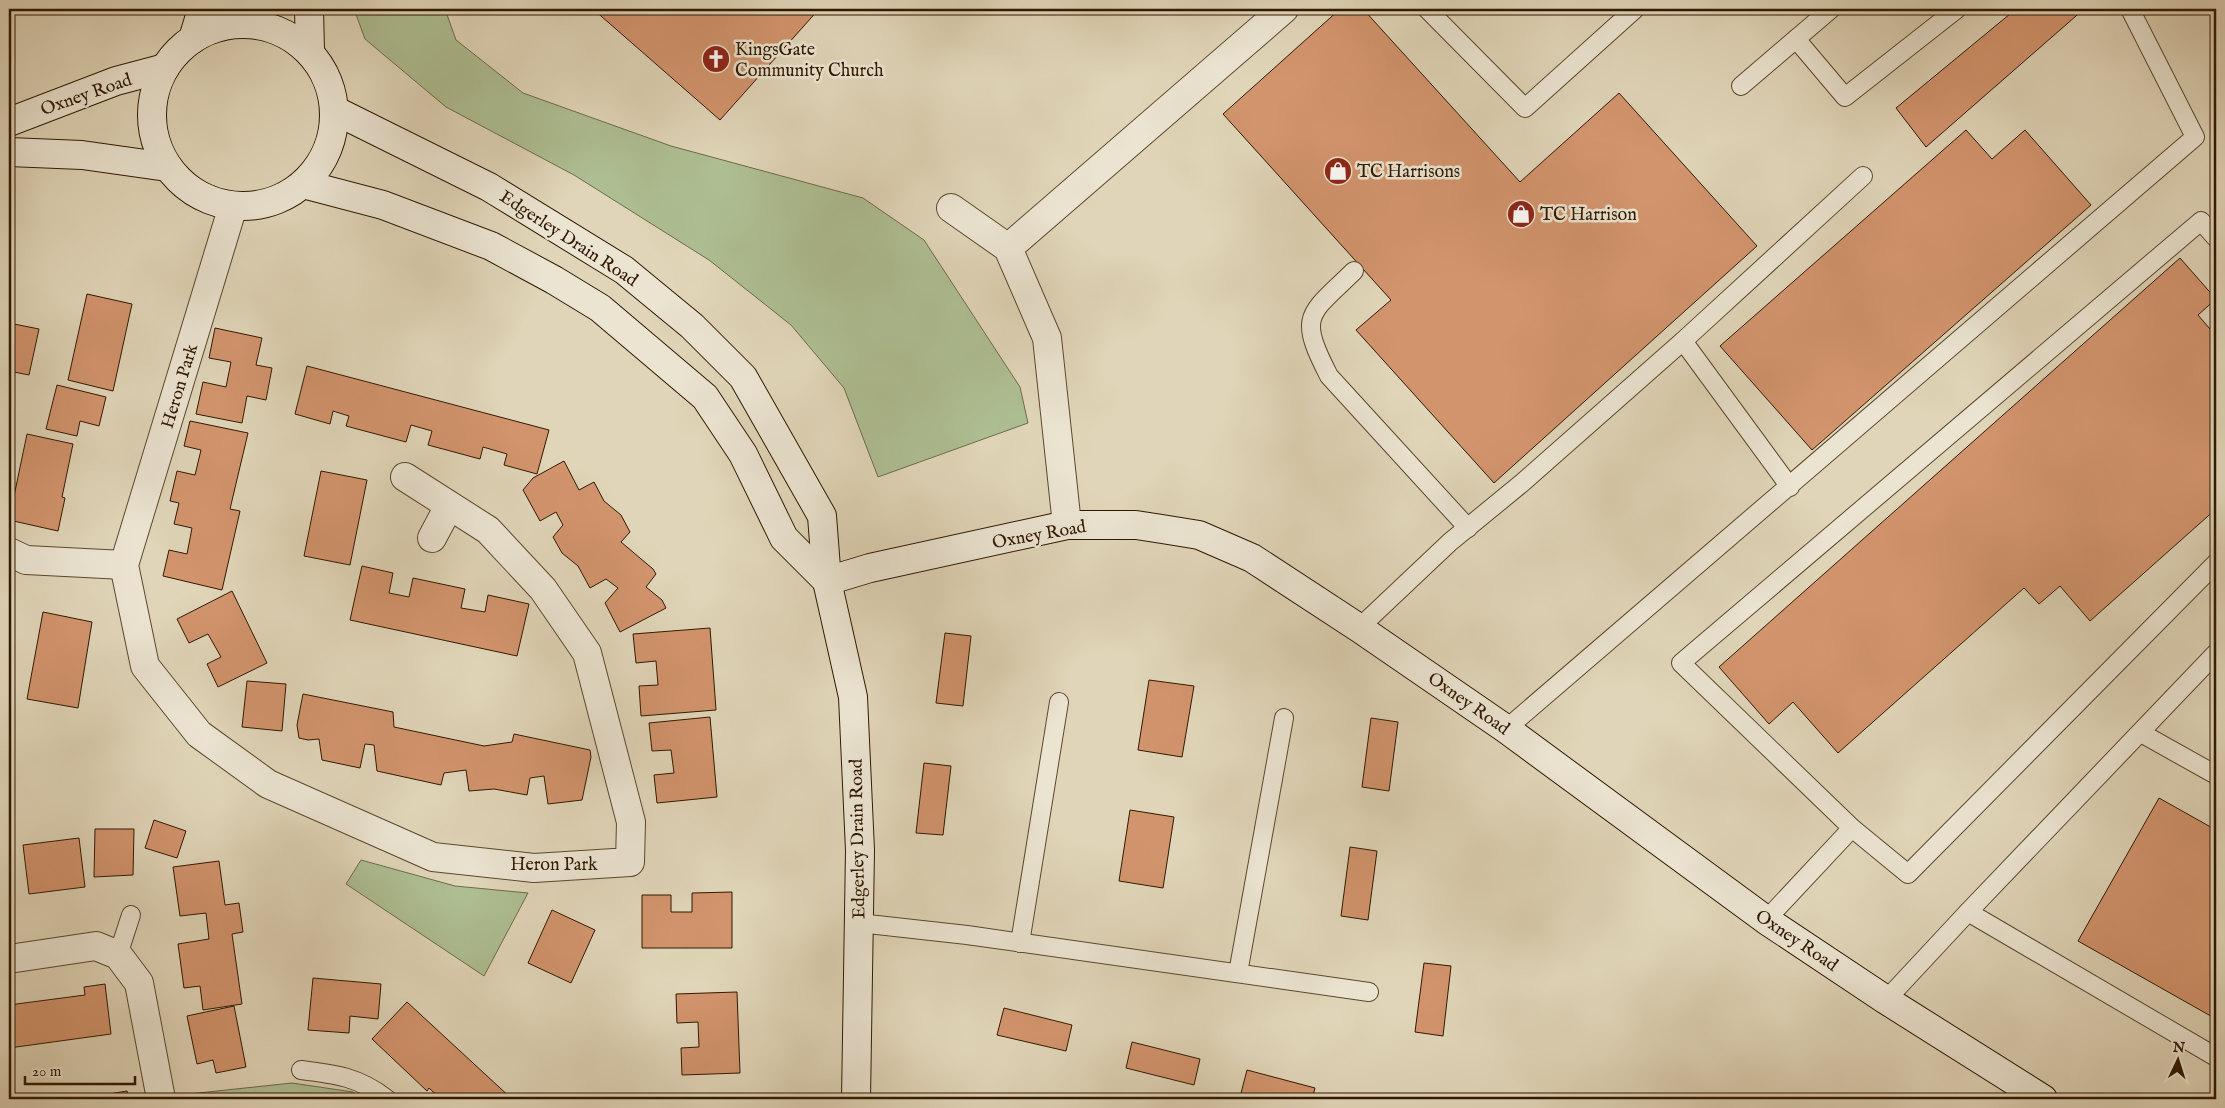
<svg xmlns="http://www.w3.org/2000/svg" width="2225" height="1108" font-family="'IM FELL English',serif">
<rect width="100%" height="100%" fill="#e0d5b8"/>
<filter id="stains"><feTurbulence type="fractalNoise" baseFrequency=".004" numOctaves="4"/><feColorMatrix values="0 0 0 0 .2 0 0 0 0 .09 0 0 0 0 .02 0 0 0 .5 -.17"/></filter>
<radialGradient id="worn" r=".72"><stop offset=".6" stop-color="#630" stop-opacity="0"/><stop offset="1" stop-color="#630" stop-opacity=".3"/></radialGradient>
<!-- green -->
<g fill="#adbe92" stroke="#6e6b49">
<path d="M354 9H445L456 40 523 93 671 146 863 198 924 240 1020 387 1028 423 878 477 844 388 791 325 709 260 574 175 446 107 365 39Z"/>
<path d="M361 860 455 886 528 893 484 976 346 884Z"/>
<path d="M292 1083 353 1092 361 1099H190L189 1094Z"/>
</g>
<!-- building -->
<g fill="#d2946d" stroke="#301800">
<path d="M593 9H819L720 120Z"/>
<path d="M1340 9H1363L1520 182 1619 93 1757 246 1494 483 1356 330 1391 300 1223 114Z"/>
<path d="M2016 9H2084L1926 147 1896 108Z"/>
<path d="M1966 130 1992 159 2025 130 2091 205 1812 450 1720 346Z"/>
<path d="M2180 258 2216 299 2198 315 2216 336V509L2090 621 2060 586 2039 604 2024 588 1838 753 1793 702 1769 724 1719 667Z"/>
<path d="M87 294 132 304 113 391 68 380Z"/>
<path d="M9 323 39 329 29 375 9 371Z"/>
<path d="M215 328 262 338 256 365 272 368 266 400 247 396 242 423 196 414 203 382 226 387 231 362 209 358Z"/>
<path d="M307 366 549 430 537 474 504 465 507 454 483 447 480 459 428 445 432 431 411 425 406 442 346 426 349 416 333 411 330 424 295 414Z"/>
<path d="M57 385 106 397 99 426 80 421 77 436 46 429Z"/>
<path d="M190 421 248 433 230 509 240 511 222 590 163 576 169 550 187 554 192 528 174 524 179 503 170 501 177 471 195 475 201 450 184 446Z"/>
<path d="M27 434 73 444 62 497 65 498 58 531 9 520Z"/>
<path d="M564 461 579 490 594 482 604 501 621 515 630 532 621 542 653 569 656 574 646 587 662 600 666 608 620 632 605 603 618 588 606 579 590 588 578 566 562 553 553 537 563 525 556 512 540 521 523 490 533 478Z"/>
<path d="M321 471 367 480 350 565 304 556Z"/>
<path d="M362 566 393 573 389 593 409 597 413 578 465 589 461 608 485 612 488 595 529 604 517 656 350 620Z"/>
<path d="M232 591 267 663 218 687 207 664 221 657 208 634 189 643 177 619Z"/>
<path d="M43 612 92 622 78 708 27 699Z"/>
<path d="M710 628 716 710 641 716 639 686 658 685 656 661 636 663 633 634Z"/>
<path d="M945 633 971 636 963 706 936 703Z"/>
<path d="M1149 680 1194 686 1182 757 1138 750Z"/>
<path d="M247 681 286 684 282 731 242 727Z"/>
<path d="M303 694 393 712 394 727 484 746 512 742 514 734 590 750 591 757 582 800 548 804 544 776 530 778 527 795 494 789 469 791 466 770 444 773 441 785 377 771 374 745 365 744 360 768 322 760 319 739 308 740 299 738 297 725Z"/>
<path d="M710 717 717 797 657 803 654 775 674 773 671 750 652 751 649 723Z"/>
<path d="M1371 718 1398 722 1389 791 1362 787Z"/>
<path d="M924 763 951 766 943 835 916 833Z"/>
<path d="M2159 798 2216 830V1019L2078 941Z"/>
<path d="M1130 810 1174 817 1163 888 1119 881Z"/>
<path d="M154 820 186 831 177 858 145 848Z"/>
<path d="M95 829H134L133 875 94 877Z"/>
<path d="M79 838 85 887 29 894 23 845Z"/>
<path d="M1350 847 1377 851 1368 920 1341 916Z"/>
<path d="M219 861 225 905 239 903 243 932 232 934 242 1004 203 1010 200 986 184 988 178 944 209 939 206 913 180 916 173 867Z"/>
<path d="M732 892V948H642V895H671V912H692V893Z"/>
<path d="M552 910 595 930 571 983 528 963Z"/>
<path d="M1424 963 1451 966 1443 1036 1415 1032Z"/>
<path d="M313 978 381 984 378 1019 350 1016 349 1033 308 1030Z"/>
<path d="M105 984 111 1034 9 1048V1005L85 995 84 987Z"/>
<path d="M737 992 740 1073 682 1075 681 1048 699 1047 698 1022 677 1023 676 994Z"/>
<path d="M407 1002 512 1099H441L429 1088 427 1091 372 1039Z"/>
<path d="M234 1006 246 1067 216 1073 213 1060 197 1064 187 1016Z"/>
<path d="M1004 1008 1072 1025 1066 1051 997 1035Z"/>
<path d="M1132 1042 1200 1059 1194 1085 1126 1068Z"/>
<path d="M1247 1070 1315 1088 1312 1099H1249L1240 1097Z"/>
<path d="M127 1091 129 1099H79Z"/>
</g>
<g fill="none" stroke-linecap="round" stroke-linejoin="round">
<defs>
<g id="lane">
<path d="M1427 9 1525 108 1635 9"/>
<path d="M1796 39 1845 97 1957 9"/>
<path d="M1741 86 1831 9"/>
<path d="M2216 238 2201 221 1681 663 1852 828 1908 874 2216 563"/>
<path d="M1354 271C1309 315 1297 314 1329 376L1468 528"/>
<path d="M1683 341 1863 176"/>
<path d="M1359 628 1450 542 1522 483 1683 341 1790 487"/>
<path d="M1506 729 2195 137 2130 9"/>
<path d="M2141 733 2216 775"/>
<path d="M1968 912 2216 1057"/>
<path d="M1766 920 1852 828"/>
<path d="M859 923 967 935 1369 992"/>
<path d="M1020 943 1059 702"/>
<path d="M118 955 131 915"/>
<path d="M1238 973 1284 718"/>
<path d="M1886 1000 1968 912 2216 653"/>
<path d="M301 1070C335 1074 359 1077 387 1099"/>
</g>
<g id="street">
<path d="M233 206 124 565 145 666 199 734 268 784 433 857 534 868 630 862 631 822 587 653 543 589 488 530 405 477"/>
<path d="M951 208 1008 248 1047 338 1067 525"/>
<path d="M1008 248 1284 9"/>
<path d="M432 538 449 506"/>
<path d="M9 552 26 560 124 565"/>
<path d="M9 959 96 946 118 955 139 983 161 1099"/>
</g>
<g id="secondary">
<path d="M309 9 310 51"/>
<circle cx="243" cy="115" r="91"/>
<path d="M193 39 202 9"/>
<path d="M334 110 489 187 624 270 692 326 743 377 822 516 827 581 853 697 860 850 856 1099"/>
<path d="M9 122 116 81 165 68"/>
<path d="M9 152 82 155 167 167"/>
<path d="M303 184 383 205 491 246 554 280 600 308 705 397 743 454 784 538 827 581"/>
<path d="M827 581 870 568 1067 525H1136L1162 529 1199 535 1252 558 1359 628 1506 729 1766 920 1886 1000 2043 1099"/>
</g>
</defs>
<!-- lane casing -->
<use href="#lane" stroke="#5c472e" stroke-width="20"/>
<!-- street casing -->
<use href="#street" stroke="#5c472e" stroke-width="30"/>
<!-- secondary casing -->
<use href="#secondary" stroke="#301800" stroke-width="30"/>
<!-- lane -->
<use href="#lane" stroke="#ebe4d1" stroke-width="18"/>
<!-- street -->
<use href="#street" stroke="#ebe4d1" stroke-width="28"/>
<!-- secondary -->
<use href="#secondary" stroke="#ebe4d1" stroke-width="28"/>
</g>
<!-- icons -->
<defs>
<symbol id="church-disc" viewBox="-11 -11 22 22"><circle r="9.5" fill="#8f2418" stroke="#ebe4d1"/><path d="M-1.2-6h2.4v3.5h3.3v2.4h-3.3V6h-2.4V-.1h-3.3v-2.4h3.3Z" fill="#fff"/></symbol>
<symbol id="shop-disc" viewBox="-11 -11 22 22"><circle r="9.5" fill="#8f2418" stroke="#ebe4d1"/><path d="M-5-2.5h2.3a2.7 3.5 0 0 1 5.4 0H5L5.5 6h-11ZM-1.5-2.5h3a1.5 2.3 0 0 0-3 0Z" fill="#fff"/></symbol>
</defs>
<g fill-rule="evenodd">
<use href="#church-disc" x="700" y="43" width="32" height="32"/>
<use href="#shop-disc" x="1322" y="155" width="32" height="32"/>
<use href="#shop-disc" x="1505" y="198" width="32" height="32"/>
</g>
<g text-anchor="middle" stroke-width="5" stroke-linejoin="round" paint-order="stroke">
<!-- poi labels -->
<g font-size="18" fill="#301800" stroke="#ebe4d1" text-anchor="start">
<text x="735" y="55">KingsGate<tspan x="735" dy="21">Community Church</tspan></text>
<text x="1357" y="177">TC Harrisons</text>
<text x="1540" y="220">TC Harrison</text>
</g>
<!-- street labels -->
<g font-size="18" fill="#301800" stroke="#ebe4d1">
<text transform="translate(86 94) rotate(-19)" y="6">Oxney Road</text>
<text transform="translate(569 238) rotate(33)" y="6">Edgerley Drain Road</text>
<text transform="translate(179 386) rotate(-73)" y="6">Heron Park</text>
<text transform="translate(1039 534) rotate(-10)" y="6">Oxney Road</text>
<text transform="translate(1469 703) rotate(35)" y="6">Oxney Road</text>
<text transform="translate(857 839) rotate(-91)" y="6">Edgerley Drain Road</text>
<text x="554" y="870">Heron Park</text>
<text transform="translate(1797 940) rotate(34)" y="6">Oxney Road</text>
</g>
</g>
<!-- margin -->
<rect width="2225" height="1108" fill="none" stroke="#e0d5b8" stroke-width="30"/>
<rect x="10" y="10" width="2205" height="1088" fill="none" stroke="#301800" stroke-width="2.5"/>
<rect x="15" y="15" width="2195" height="1078" fill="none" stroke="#301800"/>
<!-- north arrow -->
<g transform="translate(2178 1060) rotate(4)" stroke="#ebe4d1" stroke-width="4" paint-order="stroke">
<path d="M0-4L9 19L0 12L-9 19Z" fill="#301800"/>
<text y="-8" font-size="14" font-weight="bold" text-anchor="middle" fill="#301800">N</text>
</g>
<!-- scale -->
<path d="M25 1076v8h110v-8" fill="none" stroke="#301800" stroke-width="2.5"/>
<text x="32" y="1076" font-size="15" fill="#301800" stroke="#ebe4d1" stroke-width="4" paint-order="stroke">20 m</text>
<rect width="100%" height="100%" filter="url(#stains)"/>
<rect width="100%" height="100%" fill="url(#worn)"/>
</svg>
